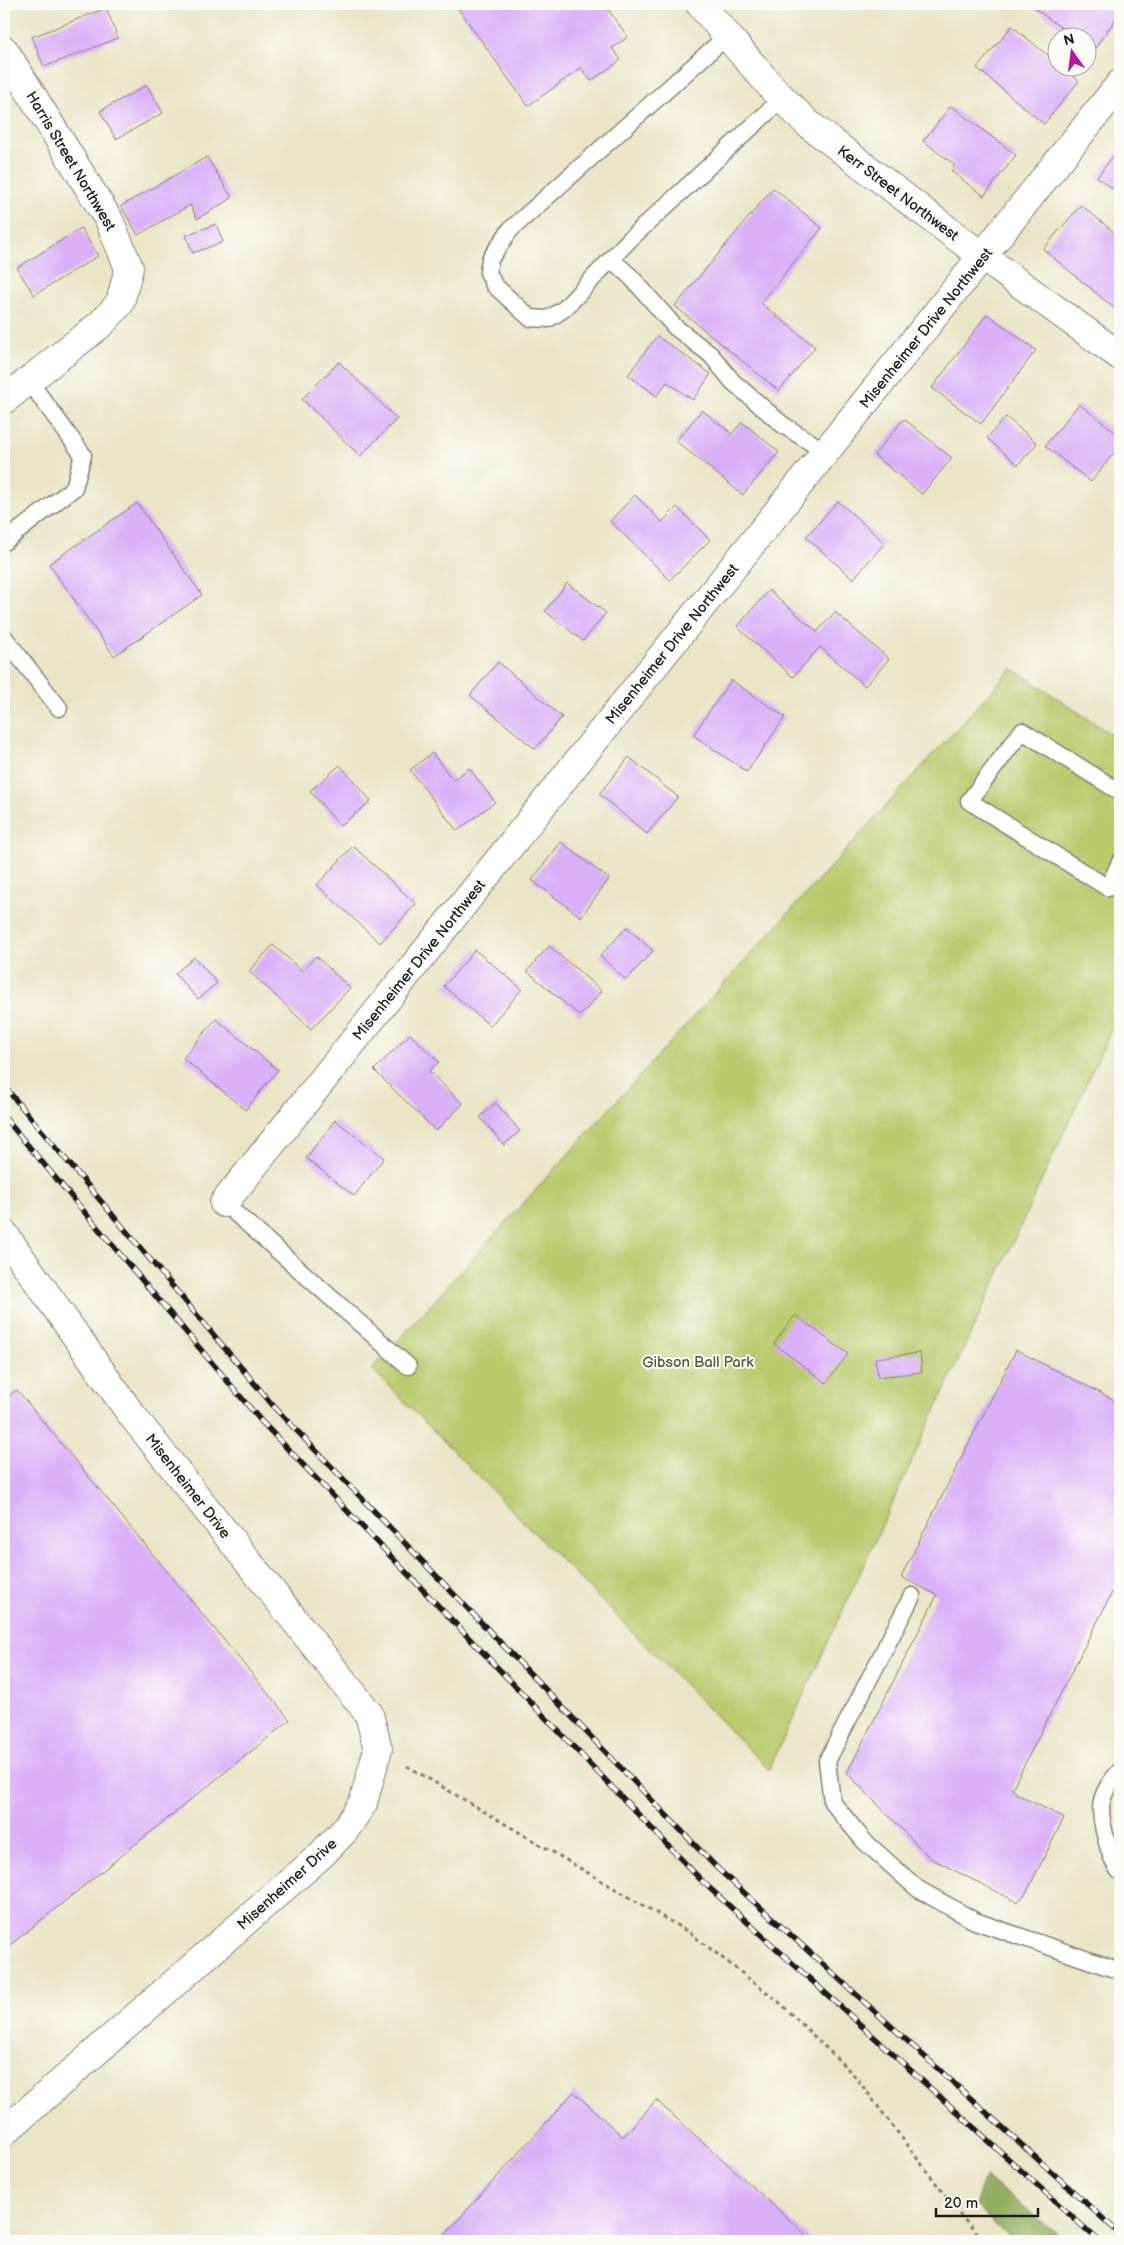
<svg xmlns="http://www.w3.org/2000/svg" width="1124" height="2245" font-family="'Balsamiq Sans',sans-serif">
<rect width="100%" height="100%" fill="#fdfcf7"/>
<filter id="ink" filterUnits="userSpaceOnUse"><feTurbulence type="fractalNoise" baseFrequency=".02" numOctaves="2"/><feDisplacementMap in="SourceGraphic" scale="10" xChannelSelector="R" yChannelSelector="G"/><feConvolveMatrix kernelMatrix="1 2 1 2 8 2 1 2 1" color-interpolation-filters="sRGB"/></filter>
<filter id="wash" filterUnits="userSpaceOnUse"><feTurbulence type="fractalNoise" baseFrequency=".0096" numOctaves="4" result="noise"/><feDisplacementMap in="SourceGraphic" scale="20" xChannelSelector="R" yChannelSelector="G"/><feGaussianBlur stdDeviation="1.12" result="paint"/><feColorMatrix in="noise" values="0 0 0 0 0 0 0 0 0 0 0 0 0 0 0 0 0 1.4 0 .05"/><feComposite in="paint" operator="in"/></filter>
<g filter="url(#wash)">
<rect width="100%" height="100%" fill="#eae5c6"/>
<!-- green -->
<path fill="#baca6d" stroke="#6b7344" d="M1012 668 1120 740V1011L769 1770 372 1369Z"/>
<!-- forest -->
<path fill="#93ae60" stroke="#58653e" d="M985 2177 1067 2241H1012L975 2205Z"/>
<g id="blocks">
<!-- building -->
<g fill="#dab0f8">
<path d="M455 4H604L628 37 612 48 621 60 591 81 581 68 528 106Z"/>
<path d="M1029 4H1112L1120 10V13L1093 51 1086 46V38H1075Z"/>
<path d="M106 8 118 38 44 67 32 37Z"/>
<path d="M1012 26 1056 62V68H1063L1079 81 1044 124 977 68Z"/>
<path d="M147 85 163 113 116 139 100 111Z"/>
<path d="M951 106 1016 155 984 196 951 171 955 165 923 141Z"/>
<path d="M1120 147V194L1097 177Z"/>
<path d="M207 157 232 198 197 219 190 205 138 235 121 206Z"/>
<path d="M773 188 822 228 761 303 815 347 779 391 675 306Z"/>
<path d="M1081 205 1120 237 1119 312 1043 249Z"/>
<path d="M216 224 223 242 193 253 186 235Z"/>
<path d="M81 228 98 256 34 295 17 268Z"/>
<path d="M987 314 1036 350 981 424 932 388Z"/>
<path d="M657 336 711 374 693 400 667 382 657 396 628 375Z"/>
<path d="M339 362 397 419 360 456 302 399Z"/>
<path d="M1079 404 1120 436V445L1091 482 1045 446Z"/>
<path d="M702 410 732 434 742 422 779 452 743 495 676 441Z"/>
<path d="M1006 417 1037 443 1018 465 987 438Z"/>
<path d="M904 419 952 458 922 494 874 455Z"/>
<path d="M635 495 662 522 677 507 710 540 670 580 610 521Z"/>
<path d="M838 501 885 543 853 579 806 537Z"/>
<path d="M137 503 202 595 114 656 49 564Z"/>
<path d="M567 583 606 613 583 641 545 611Z"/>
<path d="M769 590 817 632 835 612 889 659 865 686 820 647 793 677 737 627Z"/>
<path d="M498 662 562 717 535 749 470 695Z"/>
<path d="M731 680 785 717 747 772 693 735Z"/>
<path d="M432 753 453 780 469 768 495 802 457 831 410 770Z"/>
<path d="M629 757 678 797 647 834 599 794Z"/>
<path d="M340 765 371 801 340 826 310 791Z"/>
<path d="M561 842 609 879 581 917 532 880Z"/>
<path d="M353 846 416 904 380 943 317 885Z"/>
<path d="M627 927 653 951 626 980 600 956Z"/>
<path d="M273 945 302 971 316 956 350 988 311 1029 249 971Z"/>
<path d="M549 946 602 991 580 1016 527 971Z"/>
<path d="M475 950 522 989 490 1026 444 986Z"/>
<path d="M194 957 217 983 198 999 175 974Z"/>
<path d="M216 1019 278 1070 245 1110 183 1058Z"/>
<path d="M410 1034 439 1062 429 1071 463 1104 436 1131 374 1070Z"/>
<path d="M496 1103 520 1131 504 1145 480 1117Z"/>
<path d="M335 1120 384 1158 354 1196 306 1158Z"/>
<path d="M795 1315 848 1354 826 1383 774 1344Z"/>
<path d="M1016 1350 1120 1403V1577L1012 1789 1017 1794 1064 1818 1025 1895 1017 1902 930 1858 847 1773 937 1595 901 1577Z"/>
<path d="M920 1353 922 1372 878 1377 875 1358Z"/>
<path d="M17 1390 290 1720 4 1950V1399Z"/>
<path d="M574 2092 623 2137 656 2100 813 2241H439Z"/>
</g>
</g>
</g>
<g filter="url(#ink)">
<use href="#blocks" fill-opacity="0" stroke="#838071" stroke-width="1"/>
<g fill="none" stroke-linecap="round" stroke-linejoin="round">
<defs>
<g id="service">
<path d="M727 36 510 230 490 259 488 272 494 285 530 318 548 319 564 309 630 239 782 99"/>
<path d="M612 260 631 277 675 327 711 355 733 382 783 425 826 452"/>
<path d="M4 542 74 488 83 455 29 381"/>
<path d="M4 637 59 708"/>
<path d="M1120 792 1022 731 969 801 1108 888 1120 862"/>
<path d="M224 1203 408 1366"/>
<path d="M912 1596 827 1761 832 1802 864 1841 918 1889 975 1921 1120 1971"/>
<path d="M1120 1771C1113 1778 1104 1791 1102 1801 1098 1817 1110 1860 1120 1872"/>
</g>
<g id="minor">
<path d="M4 50 109 220 129 268 120 303 101 324 4 400"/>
<path d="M224 1203 1120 84"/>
<path d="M4 1234 131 1414 369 1714 378 1749 363 1803 345 1830 320 1856 4 2132"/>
</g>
<path id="tertiary" d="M700 4 774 90 807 123 983 257 1120 356"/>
</defs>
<!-- service casing -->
<use href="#service" stroke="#838071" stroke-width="19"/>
<!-- minor casing -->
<use href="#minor" stroke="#838071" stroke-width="30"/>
<!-- tertiary casing -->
<use href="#tertiary" stroke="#838071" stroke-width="30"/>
<!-- path -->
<path stroke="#838071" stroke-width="3" stroke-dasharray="4 4" stroke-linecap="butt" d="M407 1766 690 1933 779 2002 855 2076 960 2215 984 2241"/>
<!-- service -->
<use href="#service" stroke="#fff" stroke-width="16"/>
<!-- minor -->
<use href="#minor" stroke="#fff" stroke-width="28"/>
<!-- tertiary -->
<use href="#tertiary" stroke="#fff" stroke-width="28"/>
<defs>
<g id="rail">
<path d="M4 1086 276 1409 718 1869 1120 2234"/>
<path d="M4 1117 262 1422 704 1883 1099 2241"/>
</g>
</defs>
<!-- rail casing -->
<use href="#rail" stroke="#1c1c1c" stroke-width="5.5"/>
<!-- rail -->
<use href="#rail" stroke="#fdfcf7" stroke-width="4" stroke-dasharray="11" stroke-linecap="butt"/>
</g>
</g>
<g text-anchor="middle" stroke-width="4" stroke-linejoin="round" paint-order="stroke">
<!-- street labels -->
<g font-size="15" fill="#1c1c1c" stroke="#fdfcf7">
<text transform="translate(71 161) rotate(59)" y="5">Harris Street Northwest</text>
<text transform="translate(898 193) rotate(37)" y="5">Kerr Street Northwest</text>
<text transform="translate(926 328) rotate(-51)" y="5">Misenheimer Drive Northwest</text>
<text transform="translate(672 644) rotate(-51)" y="5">Misenheimer Drive Northwest</text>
<text transform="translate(419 960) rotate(-51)" y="5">Misenheimer Drive Northwest</text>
<text transform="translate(188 1486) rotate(52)" y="5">Misenheimer Drive</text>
<text transform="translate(287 1884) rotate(-42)" y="5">Misenheimer Drive</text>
</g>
<!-- park labels -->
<g font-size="15" fill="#535938" stroke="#fdfcf7">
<text x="698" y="1367">Gibson Ball Park</text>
</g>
</g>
<!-- margin -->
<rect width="1124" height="2245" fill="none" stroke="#fdfcf7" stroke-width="20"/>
<!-- north arrow -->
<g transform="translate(1072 52) rotate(346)"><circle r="24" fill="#fdfcf7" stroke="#a3a29f"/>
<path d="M0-4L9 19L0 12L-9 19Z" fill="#b5179e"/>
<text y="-8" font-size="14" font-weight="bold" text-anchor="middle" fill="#1c1c1c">N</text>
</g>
<!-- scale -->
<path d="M936 2208v8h102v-8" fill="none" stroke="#1c1c1c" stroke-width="2.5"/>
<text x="944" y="2208" font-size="15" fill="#1c1c1c" stroke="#fdfcf7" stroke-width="4" paint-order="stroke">20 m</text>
</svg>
